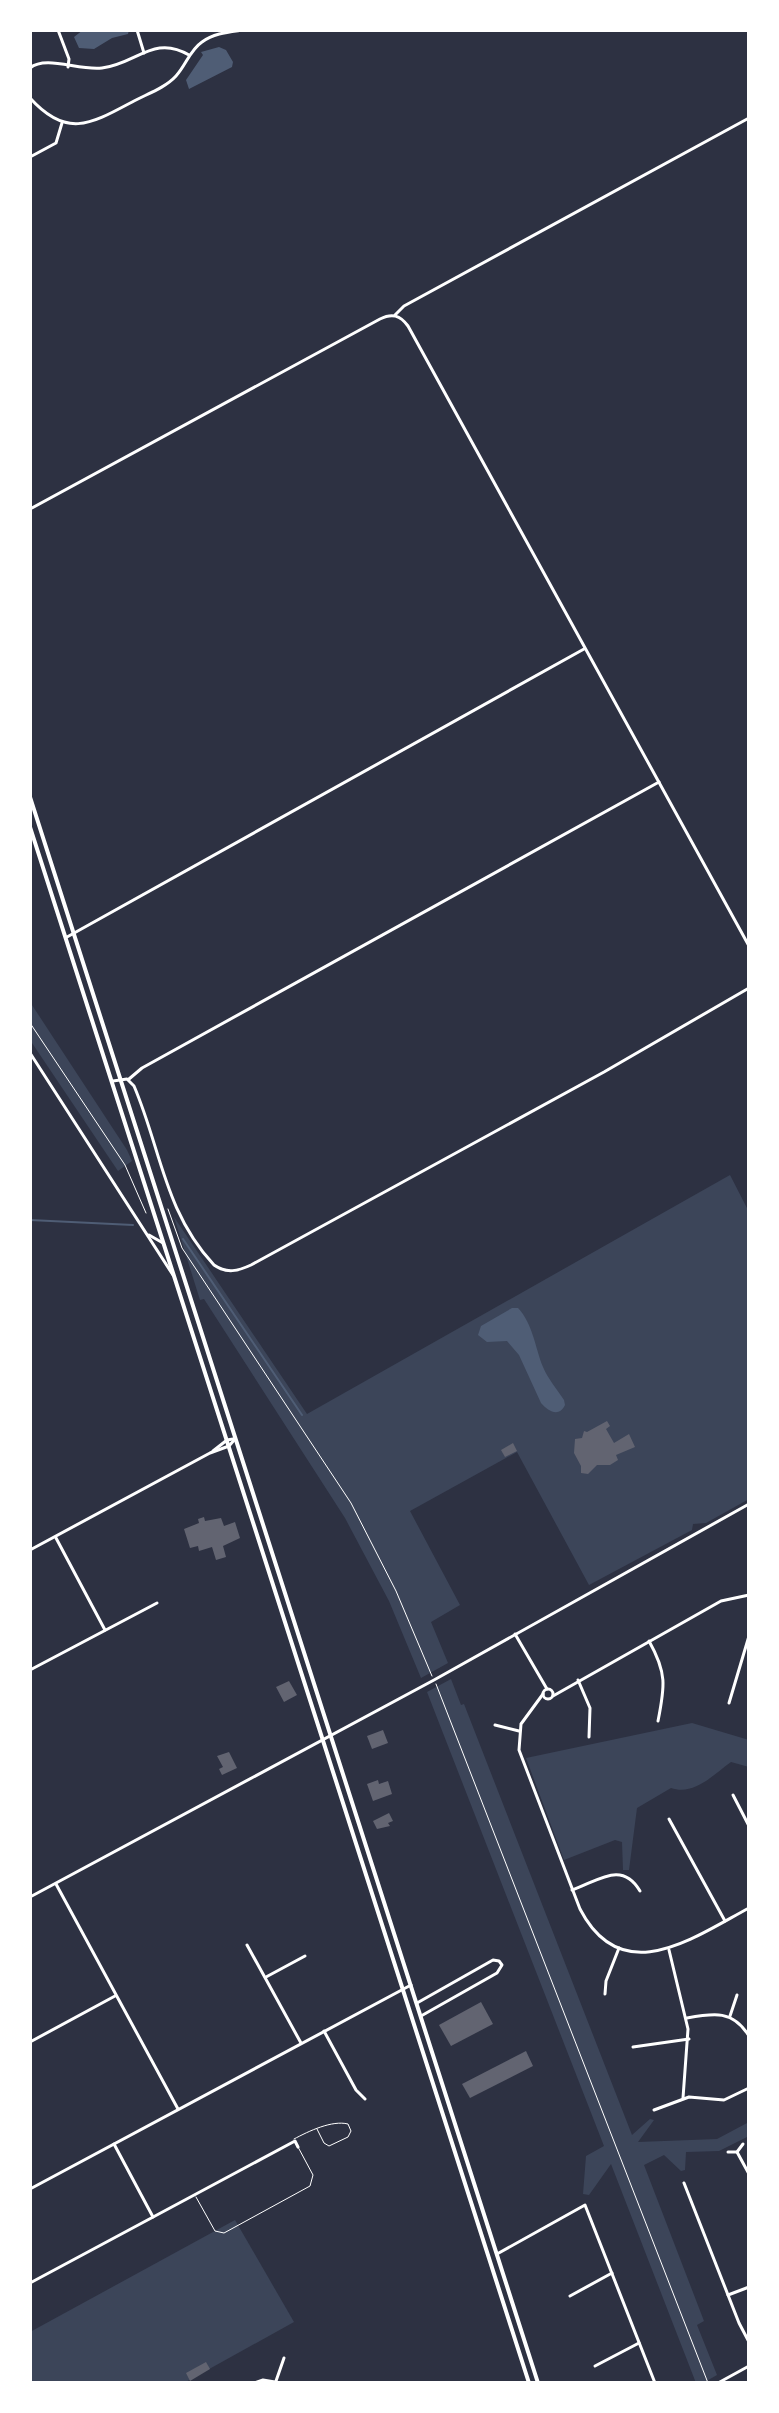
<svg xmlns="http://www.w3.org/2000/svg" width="779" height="2413" font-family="Helvetica,sans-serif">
<rect width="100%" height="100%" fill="#2d3142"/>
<!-- green -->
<g fill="#3c4559">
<path d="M30 1002 127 1150 132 1161 118 1171 30 1040Z"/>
<path d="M730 1175 749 1212V1499L706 1523 693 1524 692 1530 589 1585 517 1452 410 1511 460 1605 431 1622 448 1663 421 1678 389 1601 345 1518 204 1299 200 1300 174 1217 307 1414Z"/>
<path d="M451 1679 461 1705 464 1704 632 2135 650 2119 654 2120 638 2142 717 2139 749 2122V2136L719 2151 686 2152 685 2170 681 2171 664 2155 644 2165 704 2321 697 2325 717 2375 703 2383H696L611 2164 589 2195 583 2194 586 2156 604 2146 427 1692Z"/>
<path d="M692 1723 749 1740V1767L731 1762C713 1775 694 1796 671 1788L637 1808 629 1870H623L622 1842 615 1840 564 1860 526 1758Z"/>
<path d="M235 2220 294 2322 184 2383H30V2332Z"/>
</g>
<!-- water -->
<g fill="#4f5d75">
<path d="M83 30H129L128 34 112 38 94 49 79 48 74 37Z"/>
<path d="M219 47 226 50 233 62 232 67 189 89 186 80 203 55 201 52Z"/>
<path d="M512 1308H518C533 1324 535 1347 543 1367 548 1379 557 1389 564 1400L565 1405C559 1418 548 1411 541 1403L519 1355 507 1341 487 1342 478 1335 481 1326Z"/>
</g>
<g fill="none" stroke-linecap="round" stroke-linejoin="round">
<!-- stream -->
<g stroke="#4f5d75" stroke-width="2">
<path d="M30 1220 133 1225"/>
<path d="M183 1239 302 1415"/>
</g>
</g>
<!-- building -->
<g fill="#626471">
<path d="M607 1421 610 1426 606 1429 614 1443 629 1434 635 1447 616 1455 618 1460 610 1465H597L588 1474 581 1473V1466L574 1453 575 1439 582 1438 584 1431 587 1432Z"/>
<path d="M513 1443 517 1451 505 1457 501 1450Z"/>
<path d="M204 1517 205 1521 221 1518 224 1526 235 1522 240 1538 223 1546 226 1557 216 1560 212 1547 199 1551 198 1546 190 1548 184 1529 199 1523 198 1519Z"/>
<path d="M289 1681 297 1695 284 1702 276 1687Z"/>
<path d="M383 1730 388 1743 372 1749 367 1736Z"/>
<path d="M229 1752 237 1768 222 1775 219 1769 223 1767 217 1756Z"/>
<path d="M378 1780 379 1784 388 1781 392 1794 373 1801 367 1784Z"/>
<path d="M389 1813 393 1821 388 1823 390 1826 377 1829 373 1821Z"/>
<path d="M481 2002 493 2024 451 2046 439 2025Z"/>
<path d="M526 2051 533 2066 470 2098 462 2084Z"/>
<path d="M206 2362 210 2369 190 2381 186 2373Z"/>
</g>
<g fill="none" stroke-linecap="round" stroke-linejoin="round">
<!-- path -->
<g stroke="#fff" stroke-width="1">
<path d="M30 1023 125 1165 146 1213"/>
<path d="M168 1209 182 1248 351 1503 396 1591 432 1676"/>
<path d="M436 1684 708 2383"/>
</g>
<!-- service -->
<g stroke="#fff" stroke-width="1">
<path d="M294 2139C309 2131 332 2120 348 2124L351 2131 348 2137 329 2146 324 2143 317 2129"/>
<path d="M196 2197 215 2231 224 2233 310 2186 313 2175 298 2147"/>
</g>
<!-- minor -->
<g stroke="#fff" stroke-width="3">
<path d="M58 30 69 59 68 67"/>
<path d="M137 30 144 53"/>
<path d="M30 68C46 55 79 71 102 68 136 64 154 34 189 55"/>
<path d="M30 98C67 139 91 124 134 101 147 94 165 88 176 76 186 65 190 50 202 42 214 33 229 32 243 30"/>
<path d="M30 157 56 143 62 123"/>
<path d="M395 315 404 306 749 118"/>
<path d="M67 937 584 649"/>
<path d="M30 1053 173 1275"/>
<path d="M129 1079 142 1068 659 782"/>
<path d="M113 1081 127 1079 134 1086C161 1149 164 1211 214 1265 227 1274 238 1271 251 1265L604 1072 749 988"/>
<path d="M149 1235 163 1243"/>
<path d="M213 1451 227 1440 233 1439"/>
<path d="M56 1538 105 1630"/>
<path d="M30 1550 210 1453 229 1446 235 1439"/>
<path d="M649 1641C667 1673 665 1686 658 1721"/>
<path d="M30 1670 157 1603"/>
<path d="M578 1680 590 1708 589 1737"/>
<path d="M729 1703 749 1636"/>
<path d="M495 1725 519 1731"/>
<path d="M733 1795 749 1826"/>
<path d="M669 1819 725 1921"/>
<path d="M56 1884 178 2109"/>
<path d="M572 1890C598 1881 622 1860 640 1891"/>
<path d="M247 1945 301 2043"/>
<path d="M669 1950 688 2029 683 2098"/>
<path d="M266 1977 305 1956"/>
<path d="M605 1994 606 1981 619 1948"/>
<path d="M417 2003 493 1960 499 1961 502 1965 497 1973 421 2016"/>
<path d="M730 2016 737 1995"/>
<path d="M687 2018C714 2013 733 2010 749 2036"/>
<path d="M324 2031 356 2090 365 2099"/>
<path d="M30 2042 115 1996"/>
<path d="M633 2047 689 2039"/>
<path d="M654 2110 689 2097 724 2100 749 2088"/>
<path d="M114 2144 153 2217"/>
<path d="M728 2152H737L743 2144"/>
<path d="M737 2152 749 2174"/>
<path d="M684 2183 739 2323 749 2342"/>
<path d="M497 2254 585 2205 655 2383"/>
<path d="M30 2283 295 2141 298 2147"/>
<path d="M728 2295 749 2287"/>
<path d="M570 2296 612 2273"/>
<path d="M595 2366 639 2343"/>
<path d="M276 2381 284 2358"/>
<path d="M254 2383 263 2380 281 2383"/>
</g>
<!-- tertiary -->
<g stroke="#fff" stroke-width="3">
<path d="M30 509 380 319C392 313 400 315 408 326L749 946"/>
<path d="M515 1634 547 1689"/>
<circle cx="548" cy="1694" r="5"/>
<path d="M543 1694 521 1724 519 1750 580 1909C622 1990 693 1938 749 1908"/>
<path d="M553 1696 721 1601 749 1595"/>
<path d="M30 1897 434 1680 749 1504"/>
<path d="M30 2189 411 1985"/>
<path d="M718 2383 749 2366"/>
</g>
<!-- trunk -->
<g stroke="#fff" stroke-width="4">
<path d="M30 797 538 2383"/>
<path d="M30 827 529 2383"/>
</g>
</g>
<!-- border -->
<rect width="779" height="2413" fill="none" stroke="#ffffff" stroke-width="64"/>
</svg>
